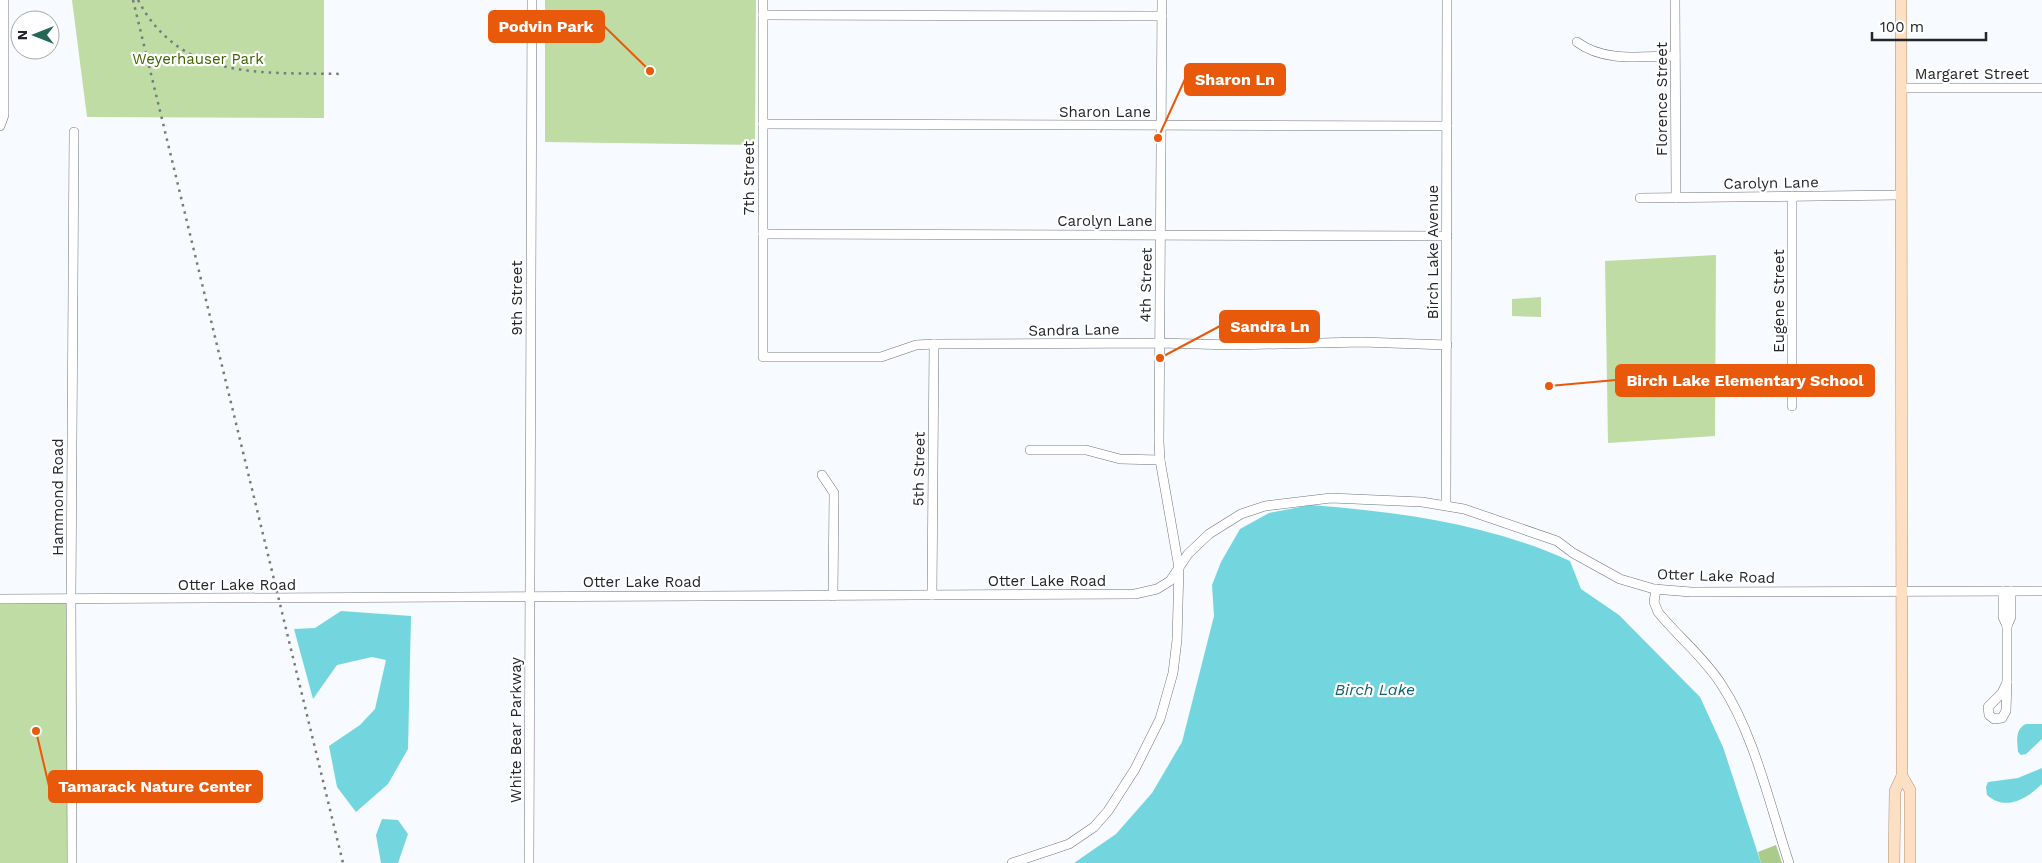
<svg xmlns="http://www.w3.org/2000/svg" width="2042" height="863" font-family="'Work Sans',sans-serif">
<rect width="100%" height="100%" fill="#f7fafe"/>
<!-- green -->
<g fill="#c0dca5">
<path d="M72 0H324V118L87 117Z"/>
<path d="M545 0H756L755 145 545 142Z"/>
<path d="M1716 255 1715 436 1608 443 1605 261Z"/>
<path d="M1541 297V317L1512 316V299Z"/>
<path d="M71 599 72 863H0V600Z"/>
</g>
<!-- forest -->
<path fill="#aacb8a" d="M1776 845 1782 863H1761L1758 852Z"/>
<!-- water -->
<g fill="#73d6df">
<path d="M1311 505C1400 512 1489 524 1570 561L1581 589 1619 615 1700 697 1723 747 1761 863H1074L1116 834 1152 793 1182 742 1214 616 1212 585 1221 562 1240 529 1269 513Z"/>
<path d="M341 611 411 616 408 749 388 784 356 812 337 787 329 746 360 725 375 709 386 660 372 657 337 665 313 699 294 629 315 628Z"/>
<path d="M2026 724H2042V739L2026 754 2021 755 2018 752C2017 741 2015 729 2026 724Z"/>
<path d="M2042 768V784C2027 798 2006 812 1987 795L1986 787 1988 782 2018 778Z"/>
<path d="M382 819 398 820 408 834 398 863H381L376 835Z"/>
</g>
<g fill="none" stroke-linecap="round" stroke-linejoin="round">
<defs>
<g id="minor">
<path d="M763 0V357H881L916 345 934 344 1159 343 1233 345 1362 342 1447 345"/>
<path d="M1675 0 1676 198"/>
<path d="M763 15 1162 16"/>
<path d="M1577 42C1605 63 1643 56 1675 56"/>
<path d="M1902 88H2042"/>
<path d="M763 124 1447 126"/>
<path d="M0 126 4 115V0"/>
<path d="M1792 196V406"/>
<path d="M1640 198 1902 195"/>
<path d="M763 234 1447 236"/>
<path d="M1030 450H1086L1120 459 1160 460"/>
<path d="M822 475 834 493 833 596"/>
<path d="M1446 505 1447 0"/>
<path d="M1656 589 1654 602 1658 612C1678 637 1703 656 1721 684 1754 733 1770 806 1789 863"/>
<path d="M2003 591V617L2007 626"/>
<path d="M932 595 934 344"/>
<path d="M0 599 1135 594 1157 589 1170 581 1188 554 1209 534 1241 514 1265 506 1331 498 1422 502 1464 509 1557 541 1573 553 1620 579 1654 589 1691 592 2042 591"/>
<path d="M2007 682 2006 711 2002 718 1994 719 1989 715 1988 707 2002 693Z"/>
<path d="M2007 682V626L2011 617V591"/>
<path d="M72 863 71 599 74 132"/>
<path d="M529 863 532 0"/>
<path d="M1012 863 1069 844 1094 827 1108 811 1135 769 1160 719 1173 673 1177 640 1179 568 1160 460 1159 442 1162 0"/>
</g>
<g id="major">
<path d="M1901 0 1902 776 1910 790V863"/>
<path d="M1894 863 1895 791 1902 776"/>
</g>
</defs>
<!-- minor casing -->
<use href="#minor" stroke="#6e747d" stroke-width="10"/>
<!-- major casing -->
<use href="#major" stroke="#b09273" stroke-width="12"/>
<!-- minor -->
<use href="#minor" stroke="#fff" stroke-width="9"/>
<!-- major -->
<use href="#major" stroke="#fde0c3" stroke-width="11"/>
<!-- rail -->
<g stroke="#76797d" stroke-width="2.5" stroke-dasharray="2.5 5" stroke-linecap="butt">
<path d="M133 0 343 863"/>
<path d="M138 0C181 82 264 72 342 74"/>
</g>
</g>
<g text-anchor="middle" stroke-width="4.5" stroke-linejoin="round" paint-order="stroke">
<!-- park labels -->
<g font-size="15" fill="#3f6300" stroke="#fff">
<text x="198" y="64">Weyerhauser Park</text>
</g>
<!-- street labels -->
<g font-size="15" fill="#222529" stroke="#fff">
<text x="1972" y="79">Margaret Street</text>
<text transform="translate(1662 99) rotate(-90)" y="5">Florence Street</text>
<text x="1105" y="117">Sharon Lane</text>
<text transform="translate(749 178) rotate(-90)" y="5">7th Street</text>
<text transform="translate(1771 183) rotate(-1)" y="5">Carolyn Lane</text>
<text x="1105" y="226">Carolyn Lane</text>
<text transform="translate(1433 252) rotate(-90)" y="5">Birch Lake Avenue</text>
<text transform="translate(1146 285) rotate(-89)" y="5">4th Street</text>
<text transform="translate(517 298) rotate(-90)" y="5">9th Street</text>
<text transform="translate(1779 301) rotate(-90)" y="5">Eugene Street</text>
<text transform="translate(1074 330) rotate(-1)" y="5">Sandra Lane</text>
<text transform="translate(919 469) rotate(-89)" y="5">5th Street</text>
<text transform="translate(58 497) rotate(-90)" y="5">Hammond Road</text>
<text transform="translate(1716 576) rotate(2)" y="5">Otter Lake Road</text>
<text x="1047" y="586">Otter Lake Road</text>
<text x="642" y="587">Otter Lake Road</text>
<text x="237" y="590">Otter Lake Road</text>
<text transform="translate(516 730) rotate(-90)" y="5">White Bear Parkway</text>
</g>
<!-- water labels -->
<g font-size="16" font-style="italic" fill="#0f646a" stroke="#fff">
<text x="1375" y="695">Birch Lake</text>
</g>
</g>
<!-- callouts -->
<path fill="none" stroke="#e8590c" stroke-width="2" d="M650 71L604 26M1158 138L1185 79M1160 358L1220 326M1549 386L1616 380M36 731L49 786"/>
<g fill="#e8590c" stroke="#fff" stroke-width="2">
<circle cx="650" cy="71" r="5"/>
<circle cx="1158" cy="138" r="5"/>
<circle cx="1160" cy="358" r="5"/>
<circle cx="1549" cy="386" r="5"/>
<circle cx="36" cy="731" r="5"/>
</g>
<g fill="#e8590c" stroke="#e8590c" stroke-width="2">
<rect x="489" y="11" width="115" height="31" rx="5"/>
<rect x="1185" y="64" width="100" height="31" rx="5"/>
<rect x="1220" y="311" width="99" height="31" rx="5"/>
<rect x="1616" y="365" width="258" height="31" rx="5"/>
<rect x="49" y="771" width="213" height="31" rx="5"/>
</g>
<g font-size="16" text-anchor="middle" font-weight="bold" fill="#fff">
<text x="546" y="32">Podvin Park</text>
<text x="1235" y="85">Sharon Ln</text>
<text x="1270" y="332">Sandra Ln</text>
<text x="1745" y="386">Birch Lake Elementary School</text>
<text x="155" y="792">Tamarack Nature Center</text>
</g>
<!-- north arrow -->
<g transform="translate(35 35) rotate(270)"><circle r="24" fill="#ffffff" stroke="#a7a8a9"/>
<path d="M0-4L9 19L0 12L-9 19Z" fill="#256756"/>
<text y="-8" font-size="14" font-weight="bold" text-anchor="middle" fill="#222529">N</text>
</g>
<!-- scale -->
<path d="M1872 32v8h114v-8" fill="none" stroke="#222529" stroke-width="2.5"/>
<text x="1880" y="32" font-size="15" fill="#222529" stroke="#ffffff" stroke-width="4" paint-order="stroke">100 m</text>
</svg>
